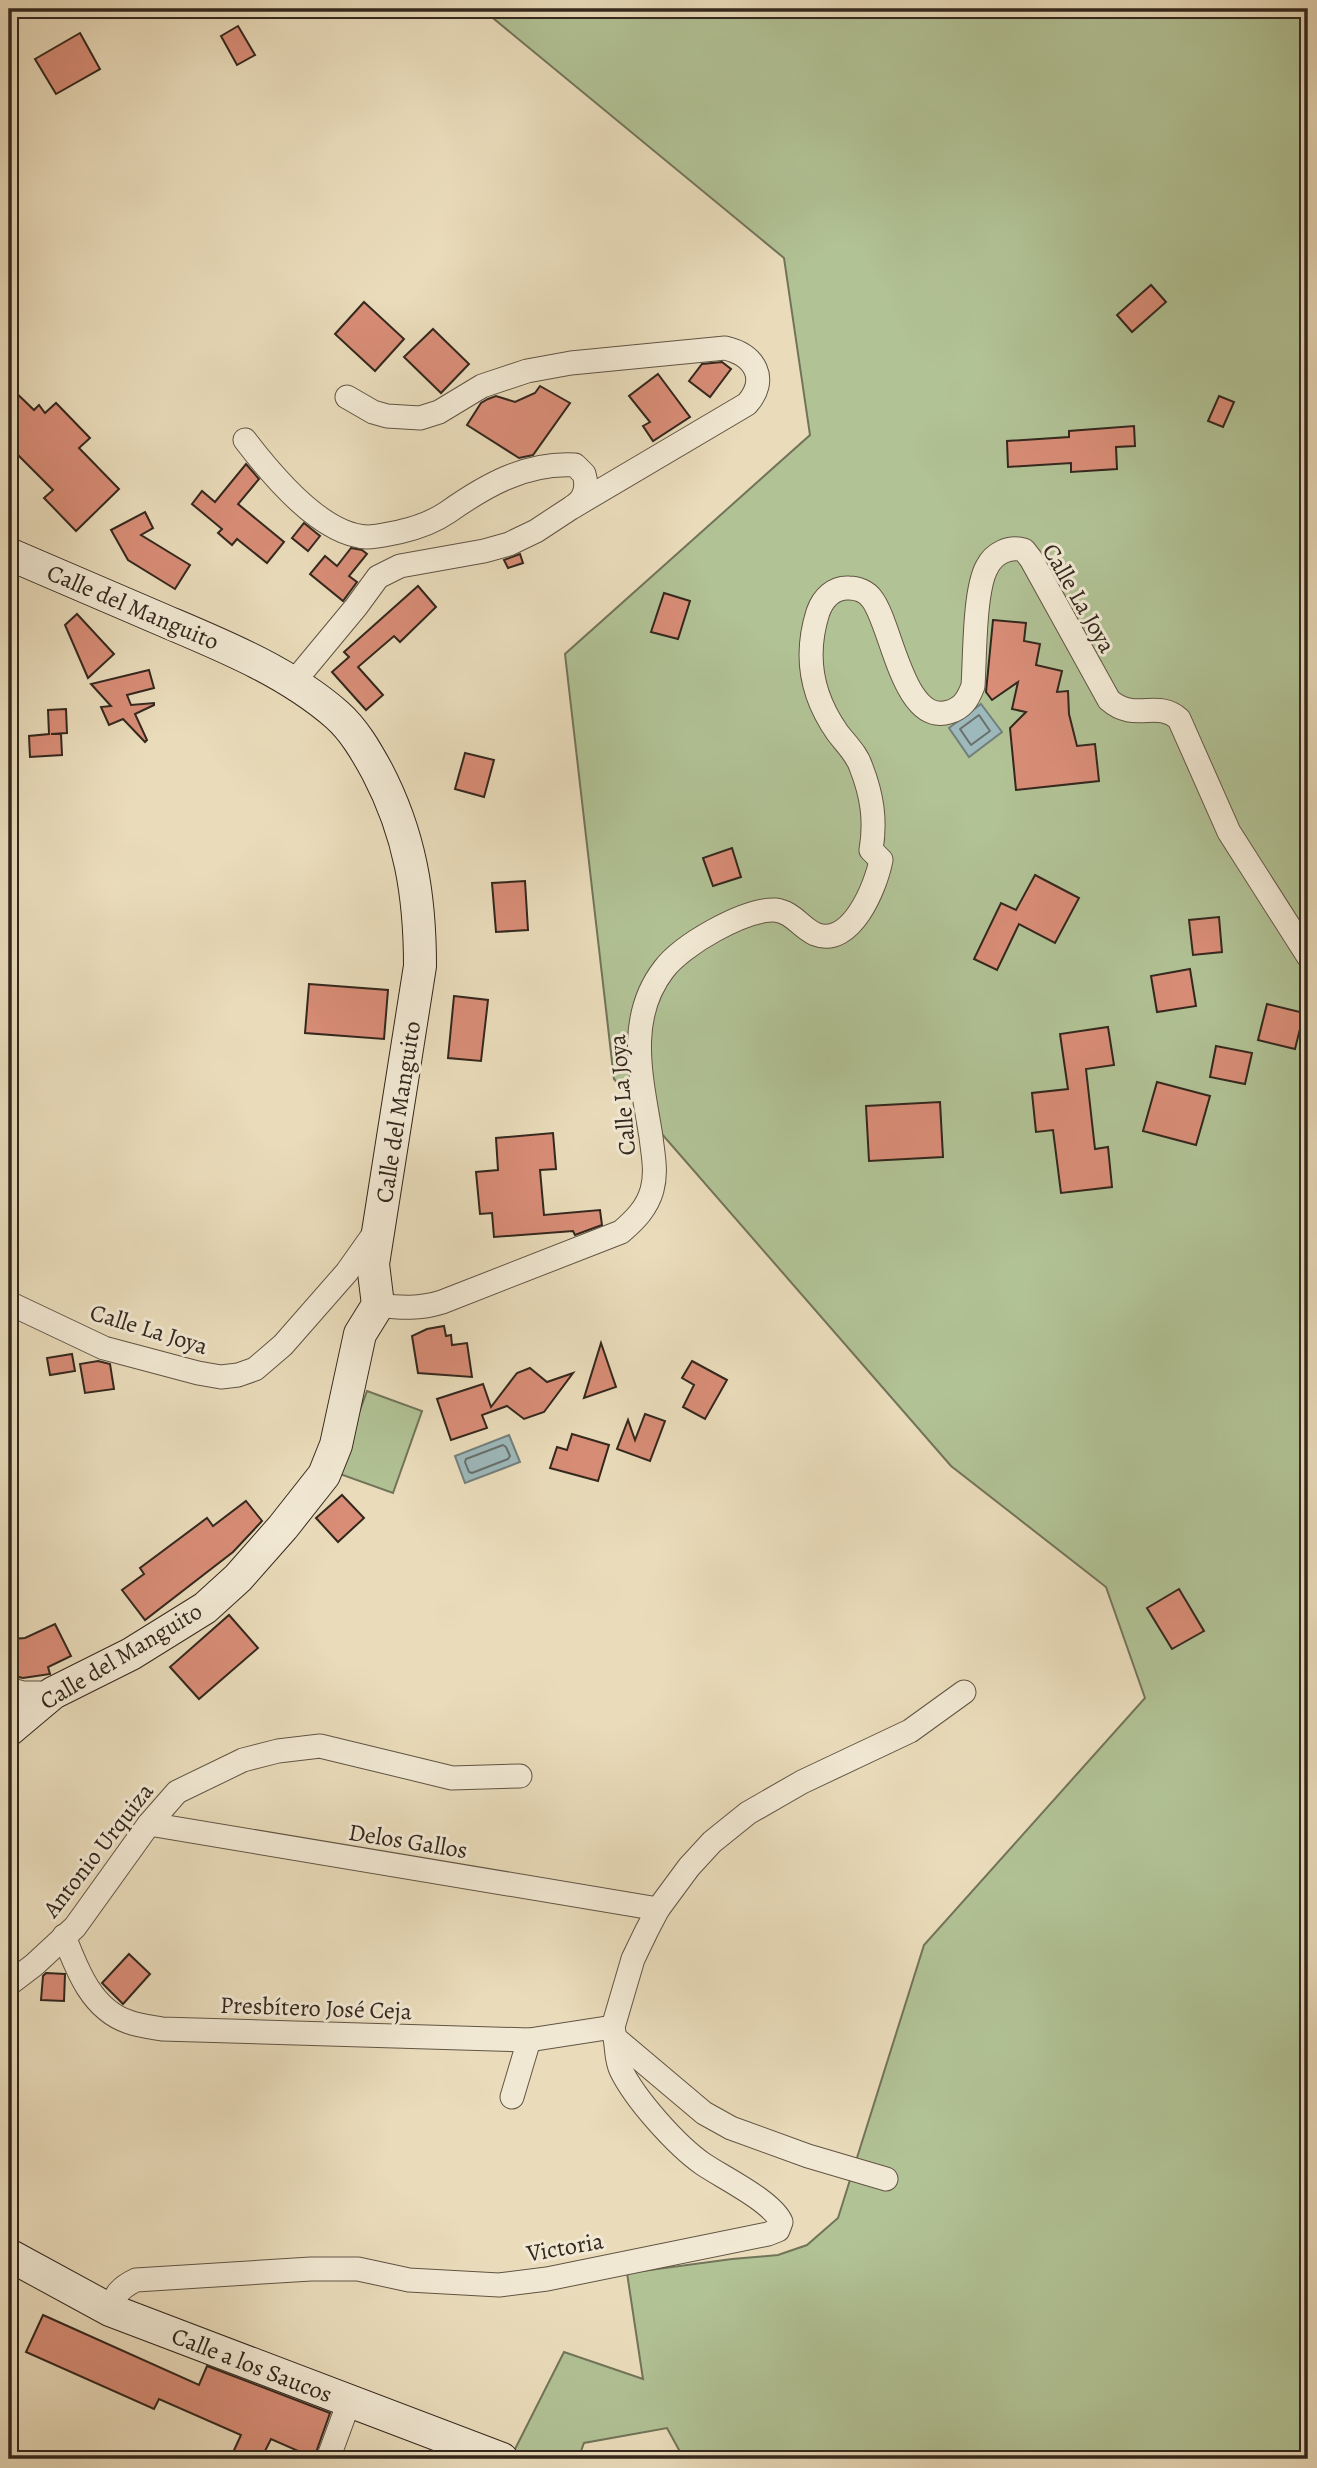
<svg xmlns="http://www.w3.org/2000/svg" width="1317" height="2468" font-family="Alegreya,serif">
<rect width="100%" height="100%" fill="#eadcbb"/>
<filter id="stains"><feTurbulence type="fractalNoise" baseFrequency=".00286" numOctaves="4"/><feColorMatrix values="0 0 0 0 .2 0 0 0 0 .09 0 0 0 0 .02 0 0 0 .5 -.17"/></filter>
<radialGradient id="worn" r=".72"><stop offset=".6" stop-color="#630" stop-opacity="0"/><stop offset="1" stop-color="#630" stop-opacity=".3"/></radialGradient>
<!-- green -->
<g fill="#b1c295" stroke="#727459" stroke-width="2">
<path d="M482 9H1308V2459H684L667 2428 584 2443 578 2459H510L564 2352 643 2379 627 2273 732 2259 778 2255 807 2245 838 2218 924 1945 1145 1698 1106 1587 951 1466 614 1079 565 654 810 435 784 258Z"/>
<path d="M367 1391 422 1411 393 1493 337 1473Z"/>
</g>
<!-- water -->
<g fill="#9db9bb" stroke="#737f7c" stroke-width="2">
<path d="M981 704 1002 732 969 757 949 728Z"/>
<path d="M509 1435 520 1462 465 1483 455 1456Z"/>
</g>
<g fill="none" stroke-linecap="round" stroke-linejoin="round">
<!-- shore -->
<g stroke="#68706c" stroke-width="2">
<path d="M979 715 990 731 971 745 960 729Z"/>
<path d="M503 1445 506 1447 510 1456 508 1459 472 1473 469 1472 465 1462 466 1459Z"/>
</g>
</g>
<!-- building -->
<g fill="#d98d77" stroke="#33271d" stroke-width="2">
<path d="M238 26 255 55 237 65 221 36Z"/>
<path d="M80 33 100 69 56 94 35 59Z"/>
<path d="M1151 285 1166 302 1132 332 1117 315Z"/>
<path d="M364 302 404 339 375 371 335 334Z"/>
<path d="M433 329 469 364 441 393 404 357Z"/>
<path d="M722 362 731 369 710 397 689 381 702 364Z"/>
<path d="M658 374 690 417 653 441 643 426 650 422 629 396Z"/>
<path d="M9 386 34 410 39 405 45 413 56 403 90 438 79 448 119 489 76 531 44 498 53 490 9 446Z"/>
<path d="M540 386 570 403 533 455 519 458 467 425 481 403 488 399 496 396 515 402 535 393Z"/>
<path d="M1219 396 1234 402 1223 427 1208 421Z"/>
<path d="M1134 426 1135 446 1116 447 1117 469 1071 472V463L1008 467 1007 441 1069 437V431Z"/>
<path d="M246 464 259 479 238 504 284 542 267 563 237 539 232 545 218 533 222 529 192 504 202 491 215 502Z"/>
<path d="M145 512 153 528 141 535 190 565 175 589 128 560 111 530Z"/>
<path d="M304 523 320 536 308 551 292 538Z"/>
<path d="M351 548 362 550 367 554 349 576 357 582 343 601 310 574 325 556 337 566Z"/>
<path d="M520 554 523 563 508 568 504 560Z"/>
<path d="M418 586 436 607 400 642 394 636 358 667 383 695 366 710 332 672 349 657 344 652Z"/>
<path d="M664 593 690 601 678 639 651 632Z"/>
<path d="M77 614 114 654 88 678 65 625Z"/>
<path d="M993 620 1026 623 1024 641 1040 644 1036 665 1062 671 1057 692 1068 691 1069 714 1077 746 1095 744 1099 781 1016 790 1010 728 1026 712 1012 709 1018 682 992 700 986 692Z"/>
<path d="M149 670 154 688 127 695 131 705 154 703V705L135 714 147 740 145 742 123 719 109 725 101 707 111 706 91 684Z"/>
<path d="M66 709 67 733 51 734H61L62 755 30 757 29 736 49 734 48 710Z"/>
<path d="M465 753 494 760 484 797 455 789Z"/>
<path d="M732 848 741 877 713 886 703 858Z"/>
<path d="M1035 875 1079 898 1055 943 1019 924 997 970 974 959 1001 903 1016 910Z"/>
<path d="M525 881 528 930 496 932 492 883Z"/>
<path d="M1219 917 1222 952 1193 955 1189 920Z"/>
<path d="M1190 969 1196 1006 1157 1012 1151 976Z"/>
<path d="M309 984 388 990 384 1039 305 1033Z"/>
<path d="M454 996 488 1000 481 1061 448 1058Z"/>
<path d="M1267 1004 1304 1013 1295 1049 1258 1040Z"/>
<path d="M1108 1027 1114 1065 1086 1069 1095 1149 1108 1147 1112 1187 1061 1193 1053 1130 1036 1132 1032 1093 1068 1089 1060 1034Z"/>
<path d="M1216 1046 1252 1053 1245 1084 1210 1077Z"/>
<path d="M1157 1082 1210 1096 1196 1145 1143 1131Z"/>
<path d="M940 1102 943 1157 869 1161 866 1106Z"/>
<path d="M553 1133 556 1169 540 1170 544 1215 600 1210 602 1225 575 1235 573 1231 494 1237 492 1213 480 1214 476 1172 498 1170 496 1138Z"/>
<path d="M444 1326 446 1336 451 1335 452 1345 467 1343 472 1377 418 1373 412 1336 427 1329Z"/>
<path d="M601 1343 616 1387 584 1398Z"/>
<path d="M72 1354 75 1371 50 1375 47 1358Z"/>
<path d="M98 1361 110 1364 114 1389 85 1393 80 1364Z"/>
<path d="M692 1361 727 1380 705 1419 683 1407 694 1385 682 1378Z"/>
<path d="M530 1368 547 1382 573 1373 544 1412 524 1419 507 1406 482 1415 487 1428 451 1440 437 1399 483 1384 491 1407 517 1373Z"/>
<path d="M645 1414 665 1421 650 1461 617 1449 628 1420 635 1440Z"/>
<path d="M572 1434 609 1445 598 1481 550 1468 557 1447 567 1450Z"/>
<path d="M342 1495 364 1518 338 1542 316 1518Z"/>
<path d="M246 1501 262 1521 233 1552 145 1620 122 1590 144 1574 140 1568 207 1518 213 1526Z"/>
<path d="M1179 1589 1204 1631 1172 1649 1147 1608Z"/>
<path d="M229 1615 258 1648 199 1699 170 1667Z"/>
<path d="M55 1624 71 1656 48 1667 50 1674 23 1678 9 1675V1654L16 1653 13 1639 25 1638Z"/>
<path d="M129 1954 150 1974 123 2004 102 1983Z"/>
<path d="M46 1973 65 1974 64 2001 41 2000 43 1976Z"/>
<path d="M43 2315 199 2385 207 2366 330 2413 314 2458 271 2439 261 2459H230L241 2435 159 2399 154 2409 26 2352Z"/>
<path d="M429 2451 451 2459H427Z"/>
</g>
<g fill="none" stroke-linecap="round" stroke-linejoin="round">
<defs>
<g id="street">
<path d="M245 440C271 474 321 535 367 537 378 537 388 534 399 532 417 528 432 523 448 512 485 486 526 462 575 465L584 474C588 487 585 499 574 506"/>
<path d="M293 683 356 607 378 577 400 566 484 551 509 544 536 531 571 508 747 404C769 379 755 355 725 348L571 363 527 371 482 386 439 412 420 418 387 416 373 412 347 397"/>
<path d="M9 1303 104 1348 198 1373 221 1377 238 1375 255 1369 283 1345 347 1272 376 1231"/>
<path d="M378 1305C401 1308 420 1309 442 1302L621 1232C635 1220 647 1208 652 1190 657 1172 653 1155 651 1137 642 1080 625 1019 664 969 682 945 744 909 775 910 793 912 800 927 815 934 851 949 876 886 881 860L871 850C876 820 872 795 861 767 857 754 845 743 837 732 811 695 804 656 818 612 823 598 834 587 849 588 858 588 867 592 872 599 892 625 903 726 949 712 963 708 968 699 973 686 975 657 974 590 987 567 994 553 1009 546 1024 550L1031 559 1109 700C1135 723 1157 699 1179 719L1229 832 1308 956"/>
<path d="M9 1689 23 1693H53"/>
<path d="M149 1824 658 1909"/>
<path d="M64 1936C77 1970 92 2010 129 2022 140 2026 151 2027 162 2029L529 2040 613 2027"/>
<path d="M9 1984 34 1965 75 1927 149 1824 177 1792 243 1760 278 1751 320 1746 452 1778 520 1776"/>
<path d="M512 2097 529 2040"/>
<path d="M886 2179 808 2156 731 2128 704 2113 615 2038 613 2027 633 1959 647 1930 658 1909 689 1867 712 1842 748 1813 802 1782 910 1731 964 1692"/>
<path d="M110 2310C115 2294 121 2287 136 2280L311 2269H358L409 2280 499 2285 547 2279 768 2234 778 2230 781 2222C772 2201 722 2177 703 2164 676 2145 635 2099 621 2070 616 2060 617 2048 615 2038"/>
<path d="M328 2459 349 2402"/>
</g>
<g id="secondary">
<path d="M9 554C61 576 113 599 165 621 224 646 288 672 337 715 354 730 366 751 377 771 410 834 420 895 420 966L373 1264 378 1305 360 1334 336 1445 324 1475 283 1527 238 1578 205 1608 131 1654 53 1693 9 1730"/>
<path d="M9 2255 110 2310 502 2459"/>
</g>
</defs>
<!-- street casing -->
<use href="#street" stroke="#615444" stroke-width="25"/>
<!-- secondary casing -->
<use href="#secondary" stroke="#33271d" stroke-width="34"/>
<!-- street -->
<use href="#street" stroke="#f1e8d3" stroke-width="23"/>
<!-- secondary -->
<use href="#secondary" stroke="#f1e8d3" stroke-width="32"/>
</g>
<g text-anchor="middle" stroke-width="6" stroke-linejoin="round" paint-order="stroke">
<!-- street labels -->
<g font-size="24" fill="#33271d" stroke="#f1e8d3">
<text transform="translate(1079 598) rotate(60)" y="8">Calle La Joya</text>
<text transform="translate(133 607) rotate(23)" y="8">Calle del Manguito</text>
<text transform="translate(622 1095) rotate(-95)" y="8">Calle La Joya</text>
<text transform="translate(398 1112) rotate(-81)" y="8">Calle del Manguito</text>
<text transform="translate(149 1329) rotate(17)" y="8">Calle La Joya</text>
<text transform="translate(121 1656) rotate(-31)" y="8">Calle del Manguito</text>
<text transform="translate(408 1841) rotate(9)" y="8">Delos Gallos</text>
<text transform="translate(98 1850) rotate(-52)" y="8">Antonio Urquiza</text>
<text transform="translate(316 2008) rotate(2)" y="8">Presbítero José Ceja</text>
<text transform="translate(565 2247) rotate(-10)" y="8">Victoria</text>
<text transform="translate(252 2365) rotate(21)" y="8">Calle a los Saucos</text>
</g>
</g>
<!-- margin -->
<rect width="1317" height="2468" fill="none" stroke="#eadcbb" stroke-width="35"/>
<rect x="10" y="10" width="1296" height="2447" fill="none" stroke="#33271d" stroke-width="3.5"/>
<rect x="18" y="18" width="1282" height="2433" fill="none" stroke="#33271d" stroke-width="2"/>
<rect width="100%" height="100%" filter="url(#stains)"/>
<rect width="100%" height="100%" fill="url(#worn)"/>
</svg>
